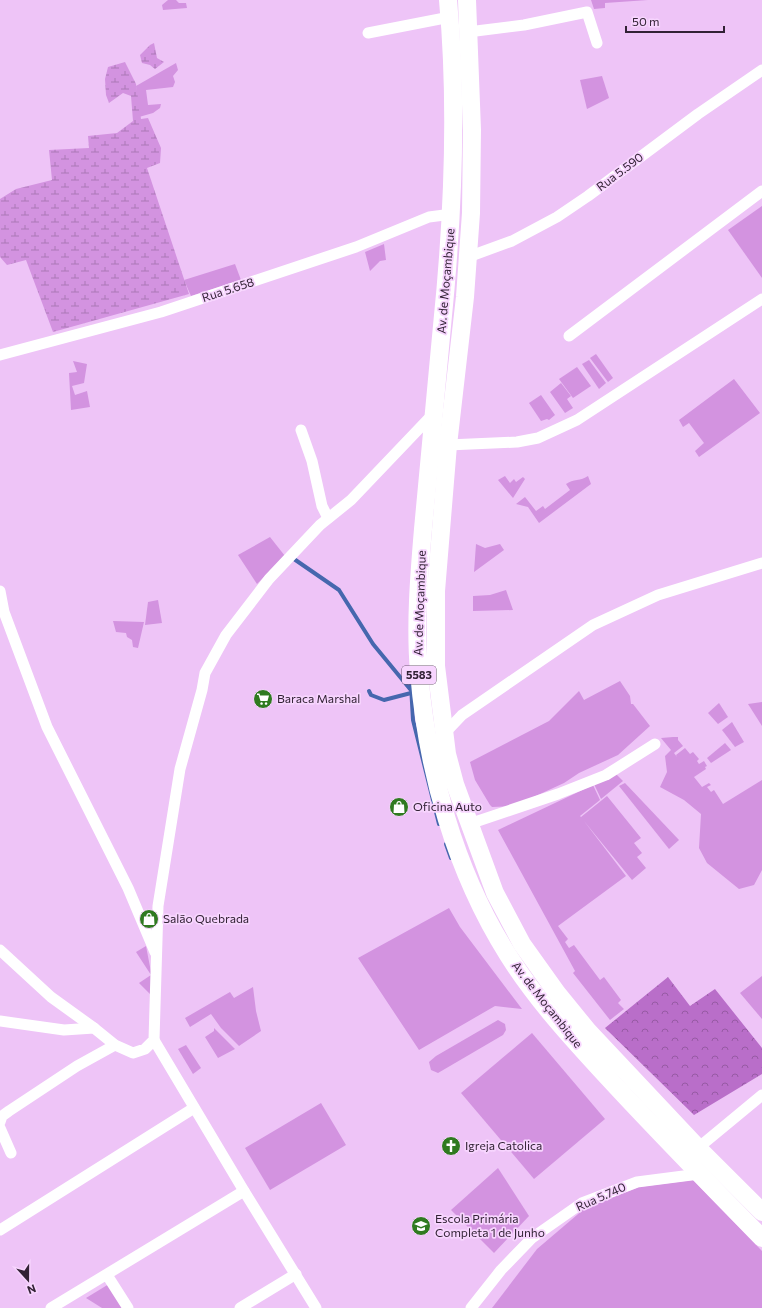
<svg xmlns="http://www.w3.org/2000/svg" width="762" height="1308" font-family="Commissioner,sans-serif">
<defs>
<pattern id="forest-crowns" width="20" height="18" patternUnits="userSpaceOnUse"><rect width="20" height="18" fill="#b96ec9"/><path d="M2 6a3 3 0 1 1 6 0M12 15a3 3 0 1 1 6 0" fill="none" stroke="#975aa4"/></pattern>
<pattern id="wetland-marsh" width="20" height="14" patternUnits="userSpaceOnUse"><rect width="20" height="14" fill="#d393e0"/><path d="M1 5h8M5 5V1M11 12h8M15 12V8" fill="none" stroke="#ac78b6"/></pattern>
</defs>
<rect width="100%" height="100%" fill="#eec4f7"/>
<!-- grass -->
<g fill="#d393e0">
<path d="M168 0H176L179 3H186L187 8 163 10 162 5Z"/>
<path d="M591 0H648L605 3V8L594 9Z"/>
<path d="M176 63 178 70 173 76 175 82 173 87 146 90 148 105 161 104 160 108 153 113 139 117 136 86Z"/>
<path d="M602 76 609 98 587 109 580 80Z"/>
<path d="M762 206V278L728 230Z"/>
<path d="M384 244 386 260 380 261 370 271 365 252Z"/>
<path d="M235 264 241 280 191 296 184 280Z"/>
<path d="M596 354 613 378 608 382 590 358Z"/>
<path d="M589 360 606 383 599 389 582 364Z"/>
<path d="M73 361 87 364 84 383 72 386 75 395 87 391 90 407 71 410 69 373 77 372Z"/>
<path d="M577 367 591 386 573 398 559 379Z"/>
<path d="M734 379 760 413 699 457 695 451 704 443 689 423 683 427 679 420Z"/>
<path d="M561 383 571 396 567 399 573 408 565 413 550 392Z"/>
<path d="M541 395 555 415 549 420 547 419 541 421 529 403Z"/>
<path d="M505 476 510 483 514 479 516 482 523 477 525 479 513 498 498 480Z"/>
<path d="M588 476 591 484 539 523 528 507 516 504 525 497 536 511 543 506 545 509 570 490 566 484C573 479 581 481 588 476Z"/>
<path d="M270 537 285 556 257 584 238 555Z"/>
<path d="M476 544 485 548 500 544 504 550 474 572Z"/>
<path d="M506 590 513 610 473 611V596L490 595Z"/>
<path d="M158 600 162 623 145 625 148 602Z"/>
<path d="M113 621 144 622 138 648 133 647 132 640 127 637 126 633 116 632Z"/>
<path d="M620 681 630 696 631 704H633L650 726 618 755 579 773 564 783 514 806 492 807 490 805 475 780 470 762 549 721 579 691 584 700Z"/>
<path d="M762 702V726L748 704Z"/>
<path d="M719 703 728 717 718 724 708 713Z"/>
<path d="M732 722 744 742 735 747 722 730Z"/>
<path d="M673 737H678V740L683 746 674 753 677 757 676 755 685 748 690 754 693 752 699 759 697 761 699 764 704 761 707 766 705 767 706 769 694 777 702 787 709 783 711 785 707 787 711 792 714 790 723 804 762 780V870L754 885 739 889 707 863 699 848 701 814 684 800 660 787 667 772 665 756 671 750 661 738Z"/>
<path d="M725 743 731 750 711 763 707 758Z"/>
<path d="M616 774 623 781 601 799 594 784Z"/>
<path d="M625 783 679 840 669 849 619 786Z"/>
<path d="M593 785 600 800 580 816 581 817 607 796 641 838 634 843 642 853 637 857 646 868 632 880 584 821 626 876 558 926 568 939 565 942 569 948 574 945 600 980 604 977 621 1000 618 1003 624 1009 610 1020 573 973 575 971 498 830Z"/>
<path d="M449 908 460 927 522 1009 495 1006 419 1050 358 958Z"/>
<path d="M146 946 152 977 150 994 139 983 151 975 136 952Z"/>
<path d="M762 976V1019L740 993Z"/>
<path d="M253 987 256 1011 261 1031 239 1046 221 1028 211 1014 190 1027 185 1018 230 992 234 998Z"/>
<path d="M498 1020 505 1024 506 1030 503 1035 438 1073 431 1070 429 1062 436 1056Z"/>
<path d="M214 1028 235 1049 218 1058 205 1037 214 1031Z"/>
<path d="M532 1033 605 1119 534 1179 461 1093Z"/>
<path d="M186 1045 201 1068 193 1074 178 1049Z"/>
<path d="M321 1103 346 1145 270 1190 245 1148Z"/>
<path d="M498 1168 529 1216 494 1253 451 1210Z"/>
<path d="M693 1180 762 1251V1308H492L537 1249 584 1209 639 1187Z"/>
<path d="M109 1284 124 1308H102L86 1298Z"/>
</g>
<!-- forest -->
<path fill="url(#forest-crowns)" d="M668 977 690 1006 715 989 762 1048V1074L694 1115 605 1028Z"/>
<!-- wetland -->
<g fill="url(#wetland-marsh)">
<path d="M154 43 157 58 164 62 155 69 150 65 142 63 140 55 150 45Z"/>
<path d="M125 62 136 84 141 119 148 118 161 148 160 163 147 168 189 294 53 332 26 260 7 265 0 257V199L16 189 52 180 49 150 89 148 88 136 117 133 133 121 131 96 123 93 109 103 106 95 105 79 108 67Z"/>
</g>
<g fill="none" stroke-linecap="round" stroke-linejoin="round">
<!-- stream -->
<g stroke="#4667ae" stroke-width="4">
<path d="M294 559 339 590 373 644 410 689"/>
<path d="M410 668 413 720 439 824"/>
<path d="M369 691 371 695 384 700 411 693"/>
<path d="M446 844 451 858"/>
</g>
<!-- minor -->
<g stroke="#fff" stroke-width="11">
<path d="M468 32 524 25 587 12 597 43"/>
<path d="M368 33 450 17"/>
<path d="M468 257 512 241 557 217 588 196 698 114 762 70"/>
<path d="M569 336 762 191"/>
<path d="M0 355 161 312 356 247 429 217 452 214"/>
<path d="M301 430 312 461 322 506 328 518"/>
<path d="M448 445 517 442 538 438 577 420 762 299"/>
<path d="M0 591 4 612 47 727 128 888 155 952"/>
<path d="M443 735 462 715 593 625 658 595 762 563"/>
<path d="M469 824 558 794 606 775 655 744"/>
<path d="M0 950 51 997 94 1028"/>
<path d="M0 1021 64 1030 94 1028 115 1045 133 1053 145 1049 154 1040 158 906 180 769 202 690 205 673 226 635 269 579 320 525 351 500 434 413"/>
<path d="M154 1040 244 1191 316 1308"/>
<path d="M0 1122 2 1116 9 1111 77 1066 115 1045"/>
<path d="M0 1128 11 1153"/>
<path d="M698 1148 762 1095"/>
<path d="M0 1230 194 1108"/>
<path d="M107 1275 128 1308"/>
<path d="M51 1308 244 1191"/>
<path d="M240 1308 296 1274"/>
<path d="M471 1308 501 1270 532 1238 582 1203 637 1182 699 1174"/>
</g>
<!-- trunk -->
<g stroke="#fff" stroke-width="18">
<path d="M448 0C458 109 453 218 442 326 436 394 429 461 423 529 419 576 415 625 419 672 427 770 455 871 508 955 537 1001 574 1041 611 1081 660 1134 711 1186 762 1238"/>
<path d="M467 0 472 130 471 213 465 297 448 445 436 591V666L447 754 455 784 495 893 522 944 557 993 588 1031 698 1148 762 1212"/>
</g>
</g>
<!-- icons -->
<defs>
<symbol id="supermarket-disc" viewBox="-11 -11 22 22"><circle r="9.5" fill="#2f7a20" stroke="#f7d5fe"/><path d="M-6-5.5h2.5l.6 2H6L4.5 2H-2.5L-4.4-4H-6ZM-1.5 3.2a1.3 1.3 0 1 0 .1 0ZM3 3.2a1.3 1.3 0 1 0 .1 0Z" fill="#fff"/></symbol>
<symbol id="shop-disc" viewBox="-11 -11 22 22"><circle r="9.5" fill="#2f7a20" stroke="#f7d5fe"/><path d="M-5-2.5h2.3a2.7 3.5 0 0 1 5.4 0H5L5.5 6h-11ZM-1.5-2.5h3a1.5 2.3 0 0 0-3 0Z" fill="#fff"/></symbol>
<symbol id="church-disc" viewBox="-11 -11 22 22"><circle r="9.5" fill="#2f7a20" stroke="#f7d5fe"/><path d="M-1.2-6h2.4v3.5h3.3v2.4h-3.3V6h-2.4V-.1h-3.3v-2.4h3.3Z" fill="#fff"/></symbol>
<symbol id="school-disc" viewBox="-11 -11 22 22"><circle r="9.5" fill="#2f7a20" stroke="#f7d5fe"/><path d="M0-5L7-2L0 1L-7-2ZM-4 1L0 2.5L4 1V4Q0 6-4 4Z" fill="#fff"/></symbol>
</defs>
<g fill-rule="evenodd">
<use href="#supermarket-disc" x="252" y="688" width="22" height="22"/>
<use href="#shop-disc" x="388" y="796" width="22" height="22"/>
<use href="#shop-disc" x="138" y="908" width="22" height="22"/>
<use href="#church-disc" x="440" y="1135" width="22" height="22"/>
<use href="#school-disc" x="410" y="1215" width="22" height="22"/>
</g>
<g text-anchor="middle" stroke-width="3.5" stroke-linejoin="round" paint-order="stroke">
<!-- shield labels -->
<rect fill="#f7d5fe" stroke="#6d5871" stroke-width="1" x="402" y="666" width="34" height="18" rx="3"/>
<g font-size="11" font-weight="bold" fill="#322235">
<text x="419" y="679">5583</text>
</g>
<!-- street labels -->
<g font-size="12" fill="#322235" stroke="#f7d5fe">
<text transform="translate(620 172) rotate(-37)" y="4">Rua 5.590</text>
<text transform="translate(446 281) rotate(-85)" y="4">Av. de Moçambique</text>
<text transform="translate(228 290) rotate(-18)" y="4">Rua 5.658</text>
<text transform="translate(420 603) rotate(-88)" y="4">Av. de Moçambique</text>
<text transform="translate(547 1005) rotate(52)" y="4">Av. de Moçambique</text>
<text transform="translate(601 1197) rotate(-24)" y="4">Rua 5.740</text>
</g>
<!-- poi labels -->
<g font-size="12" fill="#322235" stroke="#f7d5fe" text-anchor="start">
<text x="277" y="703">Baraca Marshal</text>
<text x="413" y="811">Oficina Auto</text>
<text x="163" y="923">Salão Quebrada</text>
<text x="465" y="1150">Igreja Catolica</text>
<text x="435" y="1223">Escola Primária<tspan x="435" dy="14">Completa 1 de Junho</tspan></text>
</g>
</g>
<!-- north arrow -->
<g transform="translate(28 1280) rotate(159)" stroke="#f7d5fe" stroke-width="3" paint-order="stroke">
<path d="M0-3L7 15L0 10L-7 15Z" fill="#322235"/>
<text y="-6" font-size="11" font-weight="bold" text-anchor="middle" fill="#322235">N</text>
</g>
<!-- scale -->
<path d="M626 26v6h98v-6" fill="none" stroke="#322235" stroke-width="2"/>
<text x="632" y="26" font-size="12" fill="#322235" stroke="#f7d5fe" stroke-width="3" paint-order="stroke">50 m</text>
</svg>
